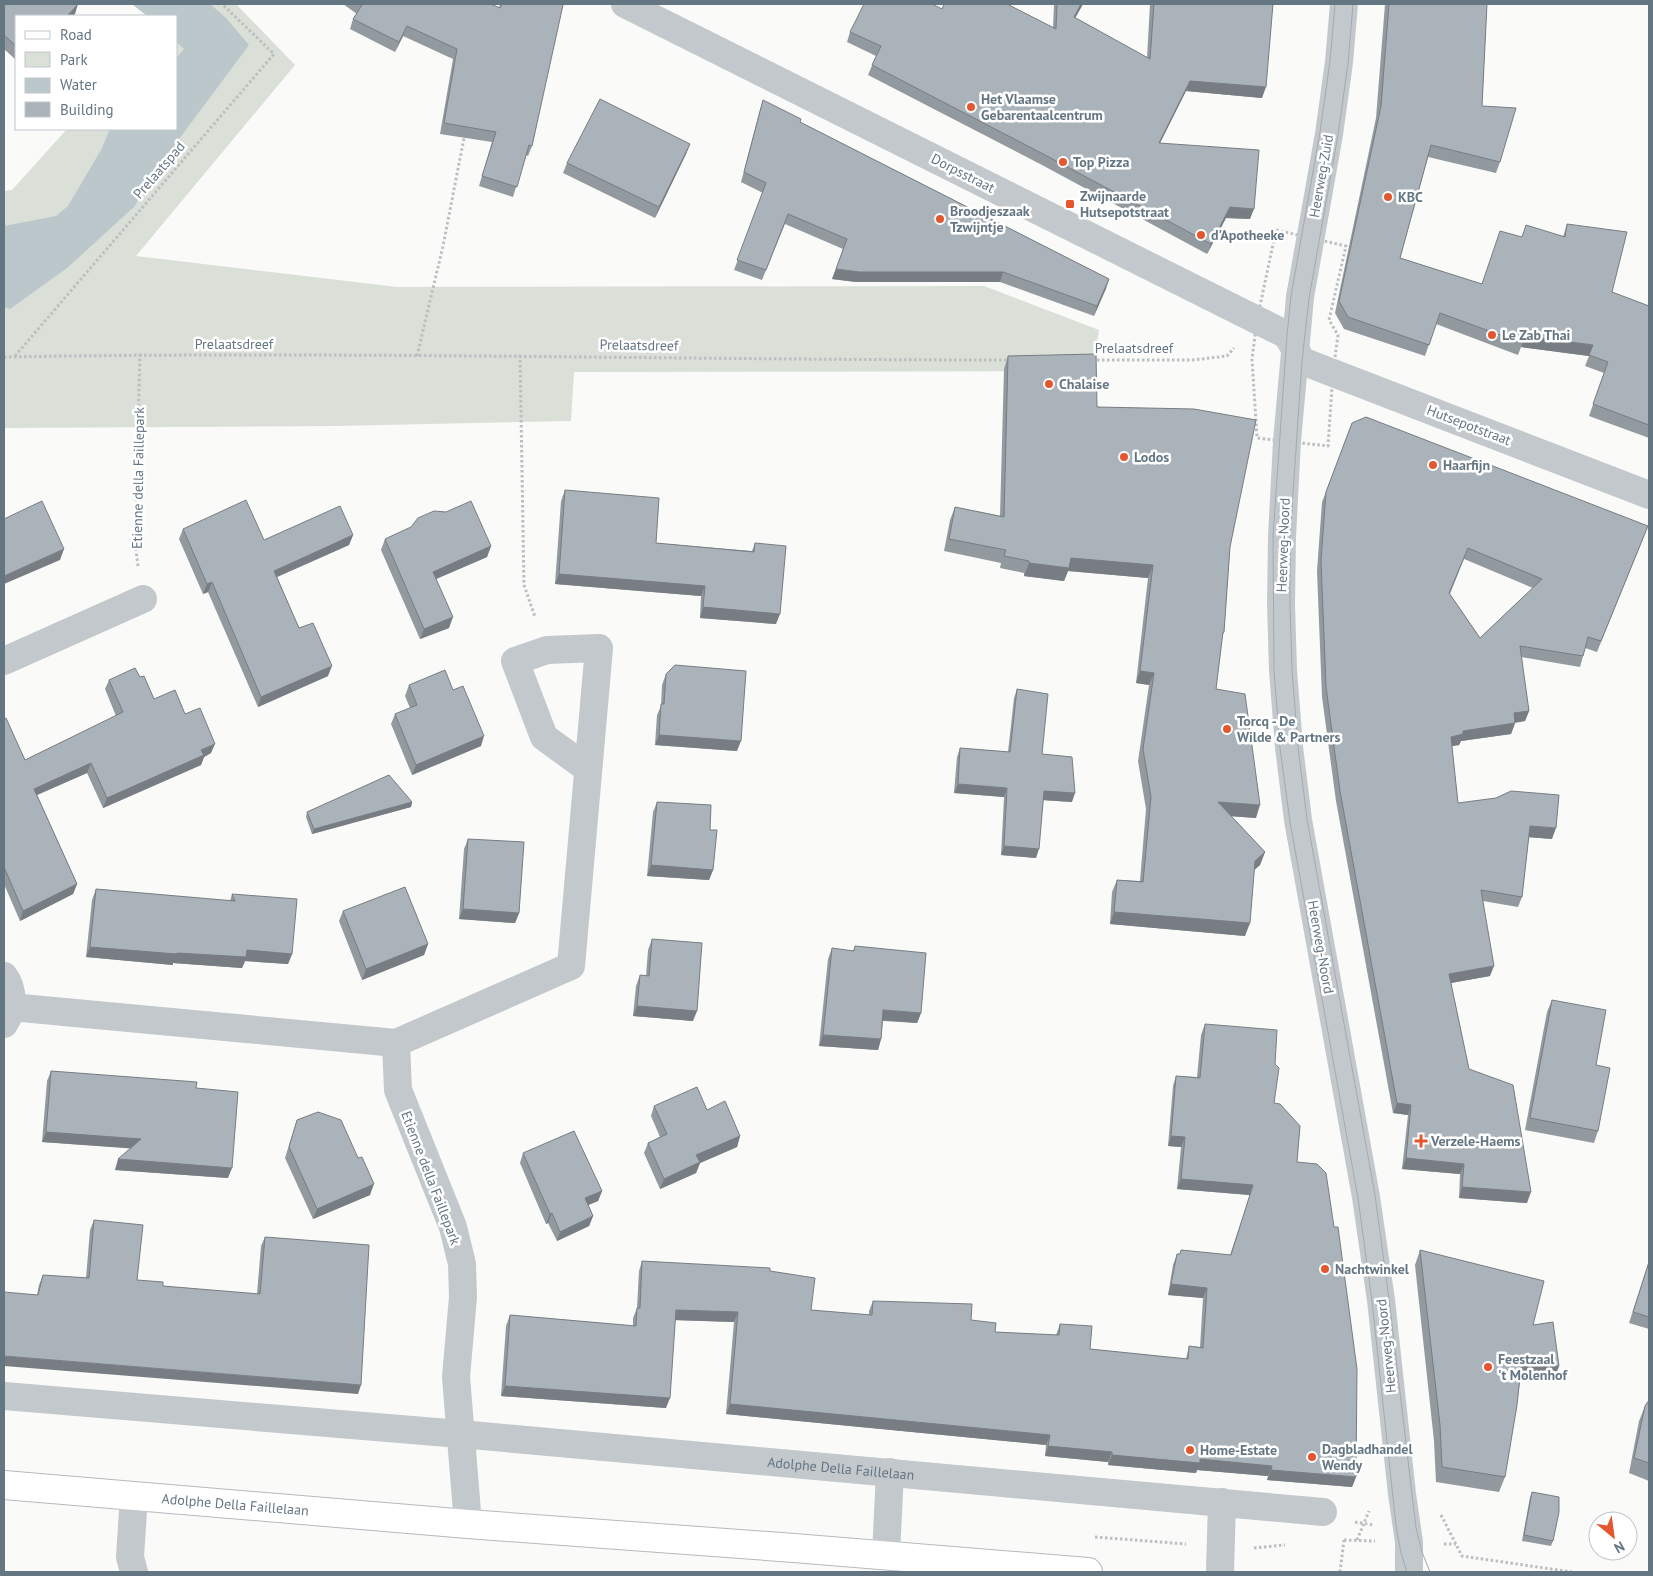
<svg xmlns="http://www.w3.org/2000/svg" width="1653" height="1576" font-family="'PT Sans',sans-serif">
<rect width="100%" height="100%" fill="#fafaf8"/>
<!-- green -->
<path fill="#dadfd7" d="M181 4H236L295 65 136 256 397 287 984 286 1099 330 1093 371 574 372 571 421 334 426 4 428V191L12 190 67 129H176V16Z"/>
<!-- water -->
<path fill="#bbc7cb" d="M132 4H210L226 18 249 45 147 182 135 206 67 268 10 309 4 307V226L56 216 68 206 101 150 110 129H176V58L184 49 176 42V16H147Z"/>
<g fill="none" stroke-linecap="round" stroke-linejoin="round">
<defs>
<g id="major">
<path id="s2" d="M4 1485 468 1524 794 1548 1088 1572"/>
</g>
</defs>
<!-- major casing -->
<use href="#major" stroke="#b5babe" stroke-width="30"/>
<!-- path -->
<g stroke="#bbbfc2" stroke-width="3" stroke-dasharray="2.5 2.5" stroke-linecap="butt">
<path d="M1276 230 1346 246 1329 320 1338 335 1333 372 1328 446 1257 438 1252 359 1257 320Z"/>
<path d="M520 355 524 585 535 617"/>
<path d="M15 356 274 54 222 4"/>
<path d="M417 356 443 246 465 133"/>
<path d="M4 357C339 351 675 360 1010 360"/>
<path d="M1092 360H1193L1227 356 1234 348"/>
<path d="M138 566 135 543 140 354"/>
<path d="M1441 1515 1462 1556 1572 1572"/>
<path d="M1355 1522 1373 1525"/>
<path d="M1095 1537 1186 1544"/>
<path d="M1344 1540 1375 1541"/>
<path d="M1357 1540 1369 1511"/>
<path d="M1444 1544H1456"/>
<path d="M1254 1548 1285 1545"/>
<path d="M1340 1572 1344 1540"/>
</g>
<!-- minor -->
<g stroke="#c3c8cc" stroke-width="28">
<path d="M625 4 1287 335 1302 361 1649 495"/>
<path d="M1344 4 1339 62 1329 134 1300 297 1287 441 1282 537 1281 604 1283 670 1289 747 1298 820 1366 1197 1381 1300 1402 1494 1409 1542V1572"/>
<path d="M4 661 143 599"/>
<path d="M4 976C14 989 14 1010 4 1024"/>
<path d="M11 1007 396 1043 571 966 599 648 547 650 515 661 544 737 588 769"/>
<path d="M396 1043 398 1090 453 1227 462 1264 463 1297 456 1377 468 1524"/>
<path id="s1" d="M4 1396 460 1434 1323 1512"/>
<path d="M886 1555 890 1472"/>
<path d="M134 1572 130 1557 134 1496"/>
<path d="M1220 1572 1222 1502"/>
</g>
<!-- major -->
<use href="#major" stroke="#fff" stroke-width="28"/>
<!-- tram -->
<g stroke="#a2aab0" stroke-width="1">
<path d="M1335 4 1330 61 1320 132 1291 296 1287 335 1273 536 1274 670 1280 748 1290 822 1358 1198 1372 1301 1396 1526 1401 1553 1407 1572"/>
<path d="M1353 4 1348 63 1338 135 1309 298 1302 361 1290 538V604L1292 670 1298 747 1307 819 1375 1195 1389 1299 1416 1528 1422 1552 1430 1572"/>
</g>
</g>
<!-- wall -->
<g fill="#929a9f" fill-rule="evenodd">
<path d="M4 4 75 14 72 16H16V60L4 49Z"/>
<path d="M343 4H491L499 8 500 4H561L532 146 528 156 526 155 513 197 479 186 492 142 440 134 453 59 403 36 395 52 350 29 353 19 357 14Z"/>
<path d="M1054 4H1083L1075 18 1147 58 1150 4H1273L1262 98 1186 91 1160 143 1250 219 1226 218 1207 254 1042 165 868 75 876 56 847 42 850 32 942 9 1053 28Z"/>
<path d="M1385 4H1487L1482 106 1500 162 1496 173 1428 157 1400 258 1481 284 1522 237H1563L1567 224 1612 292 1649 306V438L1589 416 1604 373 1585 366 1589 356 1521 347 1518 355 1436 324 1425 356 1344 329 1335 313 1376 118Z"/>
<path d="M763 100 800 122 1109 279 1094 316 1000 282H856L832 279 843 249 785 224 762 280 734 270 763 193 741 182 760 110Z"/>
<path d="M690 144 686 154 655 218 563 173 567 163Z"/>
<path d="M1008 356 1097 407 1230 547 1224 632 1222 637 1216 689 1256 818 1231 816 1265 852 1260 865 1254 870 1245 936 1110 924 1112 892 1117 880 1140 881 1146 809 1138 761 1149 685 1136 683 1148 578 1068 571 1064 581 1024 576V573L1000 568 1001 563 944 551 950 520 955 507 1000 516 1004 369Z"/>
<path d="M1352 423 1644 536 1597 652 1585 648 1583 656 1580 667 1521 657 1529 711 1525 721 1515 723 1511 734 1461 741 1459 745 1452 746 1458 803 1552 839 1529 837 1522 897 1518 907 1483 901 1490 976 1451 983 1469 1069 1527 1203 1459 1198 1460 1174 1402 1169 1408 1115 1393 1113 1336 801 1322 697 1317 571 1322 502ZM1464 559 1533 588 1480 638 1450 594Z"/>
<path d="M565 490 656 543 752 551 755 543 776 624 700 618 701 596 555 584 561 501Z"/>
<path d="M183 529 264 540 353 535 349 545 277 577 299 628 328 676 258 707 208 592 203 594 179 539Z"/>
<path d="M385 539 491 546 487 557 436 579 449 628 420 639 381 550Z"/>
<path d="M666 674 737 751 655 745 657 715 661 706 662 685Z"/>
<path d="M140 677 154 699 185 714 211 753 204 757 201 765 103 808 87 773 37 795 77 884 73 894 20 921 4 884V719L25 760 116 716 105 689 109 680Z"/>
<path d="M409 685 453 690 481 746 412 775 391 724 395 714 410 708 405 696Z"/>
<path d="M1017 689 1042 754 1072 802 1043 800 1036 858 1001 855 1004 797 954 793 957 757 960 748 1008 752 1014 698Z"/>
<path d="M412 802 411 807 312 834 306 817 307 812Z"/>
<path d="M657 802 710 830 713 870 709 880 647 876 653 812Z"/>
<path d="M468 839 519 913 515 923 459 919 464 849Z"/>
<path d="M96 889 230 901 232 894 292 954 288 964 245 961 242 968 173 963V965L86 957 92 900Z"/>
<path d="M343 911 428 944 424 955 362 980 339 921Z"/>
<path d="M652 939 693 1021 633 1016 636 986 640 975 646 976 648 950Z"/>
<path d="M855 946 921 1013 917 1023 883 1021 881 1039 878 1050 819 1046 828 959 832 948 853 951Z"/>
<path d="M1552 1000 1596 1065 1598 1131 1594 1143 1525 1130 1547 1012Z"/>
<path d="M1205 1024 1275 1064 1274 1103 1297 1162 1356 1477 1352 1487 1267 1480 1268 1476 1197 1470 1196 1473 1108 1465V1462L1045 1456 1046 1445 726 1414 734 1322 675 1320 666 1408 501 1396 506 1326 510 1315 633 1326V1318L637 1308 639 1271 642 1261 770 1271 811 1310 869 1315V1311L873 1301 971 1320 995 1332 1056 1335 1060 1324 1090 1349 1186 1359 1189 1346 1200 1347 1203 1298 1168 1295 1173 1265 1177 1254H1180L1181 1250 1230 1255 1250 1195 1177 1189 1181 1147 1168 1146 1173 1086 1176 1076 1197 1077 1201 1035Z"/>
<path d="M51 1071 196 1088 228 1178 115 1170 131 1148 42 1142 47 1081Z"/>
<path d="M654 1106 707 1110 740 1136 737 1147 700 1163 696 1173 660 1189 644 1153 648 1143 660 1137 651 1116Z"/>
<path d="M297 1120 370 1195 313 1219 285 1158Z"/>
<path d="M523 1153 602 1191 598 1201 588 1205 593 1216 589 1226 557 1241 548 1223 546 1224 520 1163Z"/>
<path d="M94 1220 137 1280 163 1286 257 1294 261 1246 265 1237 358 1394 37 1295 39 1285 43 1275 86 1278 90 1230Z"/>
<path d="M1420 1250 1533 1325 1559 1366 1553 1382H1520L1505 1477 1499 1492 1436 1482 1434 1441 1415 1265Z"/>
<path d="M1649 1261V1329L1629 1323Z"/>
<path d="M1649 1400V1481L1629 1473 1639 1421 1645 1406Z"/>
<path d="M1532 1492 1553 1541 1551 1546 1522 1541 1530 1497Z"/>
</g>
<!-- shaded-wall -->
<g fill="#777d82">
<path d="M78 4 75 14 72 16H67Z"/>
<path d="M1081 4H1083L1070 27 1074 17Z"/>
<path d="M407 26 403 36 395 52 399 42Z"/>
<path d="M1190 81 1266 87 1262 98 1186 91 1155 153 1159 143Z"/>
<path d="M690 144 686 154 655 218 659 207Z"/>
<path d="M1230 207 1254 209 1250 219 1226 218 1207 254 1211 244Z"/>
<path d="M836 269 1003 272 1000 282H856L832 279Z"/>
<path d="M1109 279 1106 289 1094 316 1097 306Z"/>
<path d="M1525 336 1593 345 1589 356 1521 347Z"/>
<path d="M353 535 349 545 270 580 274 571Z"/>
<path d="M491 546 487 557 429 582 433 572Z"/>
<path d="M64 549 60 560 4 584V576Z"/>
<path d="M1071 558 1153 565 1148 578 1068 571 1064 581 1024 576 1029 563Z"/>
<path d="M559 574 705 586 701 596 555 584Z"/>
<path d="M212 582 208 592 203 594 207 584Z"/>
<path d="M703 607 780 614 776 624 700 618Z"/>
<path d="M453 617 449 628 420 639 424 629Z"/>
<path d="M332 666 328 676 258 707 261 697Z"/>
<path d="M1140 671 1154 673 1149 685 1136 683Z"/>
<path d="M1529 711 1525 721 1510 723 1514 713Z"/>
<path d="M1515 723 1511 734 1461 741 1459 745 1447 747 1451 737 1463 731Z"/>
<path d="M659 735 741 741 737 751 655 745Z"/>
<path d="M484 736 481 746 412 775 416 765Z"/>
<path d="M215 744 211 753 204 757 201 765 103 808 107 798 201 750Z"/>
<path d="M91 763 87 773 30 798 34 789Z"/>
<path d="M958 784 1007 788 1004 797 954 793Z"/>
<path d="M1044 791 1075 793 1072 802 1041 800Z"/>
<path d="M412 802 411 807 312 834 314 829Z"/>
<path d="M1218 802 1260 805 1256 818 1213 815Z"/>
<path d="M1530 826 1556 828 1552 839 1526 837Z"/>
<path d="M1004 846 1039 849 1036 858 1001 855Z"/>
<path d="M1265 852 1260 865 1251 873 1255 861Z"/>
<path d="M651 865 713 870 709 880 647 876Z"/>
<path d="M77 884 73 894 20 921 23 911Z"/>
<path d="M463 909 519 913 515 923 459 919Z"/>
<path d="M1114 912 1250 923 1245 936 1110 924Z"/>
<path d="M428 944 424 955 362 980 366 969Z"/>
<path d="M90 947 177 953 247 950 292 954 288 964 245 961 242 968 173 963V965L86 957Z"/>
<path d="M1494 966 1490 976 1445 984 1449 974Z"/>
<path d="M637 1006 697 1011 693 1021 633 1016Z"/>
<path d="M883 1010 921 1013 917 1023 880 1020Z"/>
<path d="M823 1035 881 1039 878 1050 819 1046Z"/>
<path d="M1397 1103 1411 1105 1408 1115 1393 1113Z"/>
<path d="M46 1132 141 1139 138 1149 42 1142Z"/>
<path d="M740 1136 737 1147 700 1163 696 1173 660 1189 664 1179 696 1155Z"/>
<path d="M1171 1136 1185 1137 1181 1147 1168 1146Z"/>
<path d="M1406 1158 1464 1164 1460 1174 1402 1169Z"/>
<path d="M118 1159 232 1168 228 1178 115 1170Z"/>
<path d="M1181 1179 1253 1185 1250 1195 1177 1189Z"/>
<path d="M374 1184 370 1195 313 1219 317 1209Z"/>
<path d="M1462 1187 1531 1192 1527 1203 1459 1198Z"/>
<path d="M602 1191 598 1201 581 1208 585 1198Z"/>
<path d="M552 1213 548 1223 546 1224 550 1214Z"/>
<path d="M593 1216 589 1226 557 1241 560 1232Z"/>
<path d="M1171 1284 1207 1288 1203 1298 1168 1295Z"/>
<path d="M676 1310 738 1312 734 1322 672 1320Z"/>
<path d="M4 1356 361 1385 358 1394 4 1366Z"/>
<path d="M1559 1366 1553 1382H1515L1521 1367Z"/>
<path d="M505 1386 670 1398 666 1408 501 1396Z"/>
<path d="M730 1404 1050 1435 1046 1445 726 1414Z"/>
<path d="M1048 1446 1112 1452 1108 1462 1045 1456Z"/>
<path d="M1112 1455 1200 1459 1272 1466 1268 1476 1197 1470 1196 1473 1108 1465Z"/>
<path d="M1271 1470 1356 1477 1352 1487 1267 1480Z"/>
</g>
<!-- building -->
<g fill="#aab3b9" stroke="#777d82" fill-rule="evenodd">
<path d="M4 4H78L67 16H16V46L4 35Z"/>
<path d="M360 4H491L500 8 502 4H561L563 5 532 146 529 145 517 187 482 176 496 132 444 123 457 49 407 26 399 42 353 19 362 5Z"/>
<path d="M864 4H932L942 9 944 4H1007L1056 29 1057 4H1081L1074 17 1150 59 1154 4H1273L1266 87 1190 81 1159 143 1259 150 1254 209 1230 207 1211 244 1045 155 872 65 881 46 850 32Z"/>
<path d="M1389 4H1487L1482 106 1516 108 1500 162 1431 145 1400 258 1482 284 1500 231 1522 237 1526 225 1565 237 1567 224 1627 232 1612 292 1649 306V425L1593 404 1608 362 1589 355 1593 345 1525 336 1522 343 1440 313 1429 345 1348 317 1339 301 1381 106Z"/>
<path d="M600 99 690 144 659 207 567 163Z"/>
<path d="M763 100 801 119 800 122 1109 279 1097 306 1003 272H859L836 269 847 239 788 214 766 270 737 260 766 183 744 172Z"/>
<path d="M1096 354 1097 407 1194 409 1256 420 1230 547 1224 632H1223L1216 689 1245 694 1260 805 1218 802 1265 852 1255 861 1250 923 1114 912 1117 880 1143 882 1151 797 1143 749 1154 673 1140 671 1153 565 1071 558 1069 568 1029 563V561L1004 556 1006 550 949 539 955 507 1004 517 1008 356Z"/>
<path d="M1366 417 1648 526 1601 641 1588 637 1583 656 1520 646 1529 711 1514 713 1515 723 1463 731V734L1451 737 1458 803 1496 798 1511 791 1559 795 1556 828 1530 826 1522 897 1481 890 1494 966 1449 974 1469 1069 1513 1085 1531 1192 1462 1187 1464 1164 1406 1158 1411 1105 1397 1103 1340 791 1326 687 1321 560 1326 492 1352 423ZM1468 548 1542 579 1480 638 1449 593Z"/>
<path d="M565 490 659 498 656 543 754 552 755 543 786 546 780 614 703 607 705 586 559 574Z"/>
<path d="M246 500 264 540 340 506 353 535 274 571 299 628 313 623 332 666 261 697 212 582 207 584 183 529Z"/>
<path d="M42 501 64 549 4 576V519Z"/>
<path d="M471 501 491 546 433 572 453 617 424 629 385 539 411 527 418 518 434 511 446 512Z"/>
<path d="M675 665 746 671 741 741 659 735 661 704H664L666 674Z"/>
<path d="M135 668 140 677 144 676 154 699 175 690 185 714 200 708 215 744 201 750 204 755 107 798 91 763 34 789 77 884 23 911 4 867V719L6 718 25 760 123 712 109 680Z"/>
<path d="M445 670 453 690 463 686 484 736 416 765 395 714 417 705 409 685Z"/>
<path d="M1017 689 1048 694 1042 754 1072 757 1075 793 1044 791 1039 849 1004 846 1007 788 958 784 960 748 1010 752Z"/>
<path d="M389 775 412 802 314 829 307 812Z"/>
<path d="M657 802 711 805 710 830H717L713 870 651 865Z"/>
<path d="M468 839 524 842 519 913 463 909Z"/>
<path d="M405 887 428 944 366 969 343 911Z"/>
<path d="M96 889 235 901 232 894 297 899 292 954 247 950 246 957 177 953 176 954 90 947Z"/>
<path d="M652 939 702 943 697 1011 637 1006 640 975 649 976Z"/>
<path d="M855 946 926 953 921 1013 883 1010 881 1039 823 1035 832 948 854 951Z"/>
<path d="M1552 1000 1606 1010 1596 1065 1610 1068 1598 1131 1530 1118Z"/>
<path d="M1205 1024 1277 1030 1275 1064 1279 1068 1274 1103 1280 1104 1300 1126 1297 1162 1317 1164 1326 1173 1334 1227H1338L1357 1369 1356 1477 1271 1470 1272 1466 1200 1459V1463L1112 1455V1452L1048 1446 1050 1435 730 1404 738 1312 676 1310 670 1398 505 1386 510 1315 636 1326 637 1308H640L642 1261 770 1268V1271L815 1278 811 1310 872 1315 873 1301 972 1304 971 1320 996 1323 995 1332 1059 1335 1060 1324 1092 1326 1090 1349 1188 1359 1189 1346 1203 1348 1207 1288 1171 1284 1177 1254H1180L1181 1250 1231 1255 1253 1185 1181 1179 1185 1137 1171 1136 1176 1076 1200 1078Z"/>
<path d="M51 1071 197 1082 196 1088 238 1092 232 1168 118 1159 141 1139 46 1132Z"/>
<path d="M697 1087 707 1110 725 1101 740 1136 696 1155 700 1162 664 1179 648 1143 667 1134 654 1106Z"/>
<path d="M318 1112 341 1120 358 1158 362 1157 374 1184 317 1209 289 1147 297 1120Z"/>
<path d="M574 1131 602 1191 585 1198 593 1216 560 1232 552 1213 550 1214 523 1153Z"/>
<path d="M94 1220 143 1225 137 1280 163 1282V1286L260 1294 265 1237 369 1245 361 1385 4 1356V1292L38 1295 43 1275 89 1278Z"/>
<path d="M1420 1250 1544 1281 1533 1325 1553 1322 1559 1366 1521 1367 1517 1405 1505 1477 1442 1467 1440 1425Z"/>
<path d="M1649 1262V1317L1633 1312Z"/>
<path d="M1649 1400V1463L1634 1458 1645 1406Z"/>
<path d="M1532 1492 1559 1497V1512L1553 1541 1524 1535Z"/>
</g>
<!-- markers -->
<g fill="#e4572e" stroke="#fff" stroke-width="2">
<circle cx="971" cy="107" r="5"/>
<circle cx="1063" cy="162" r="5"/>
<circle cx="1388" cy="197" r="5"/>
<rect x="1065" y="199" width="10" height="10" rx="2.5"/>
<circle cx="940" cy="219" r="5"/>
<circle cx="1201" cy="235" r="5"/>
<circle cx="1492" cy="335" r="5"/>
<circle cx="1049" cy="384" r="5"/>
<circle cx="1124" cy="457" r="5"/>
<circle cx="1433" cy="465" r="5"/>
<circle cx="1227" cy="729" r="5"/>
<path d="M1418.5 1133.5h5v5h5v5h-5v5h-5v-5h-5v-5h5z"/>
<circle cx="1325" cy="1269" r="5"/>
<circle cx="1488" cy="1367" r="5"/>
<circle cx="1190" cy="1450" r="5"/>
<circle cx="1312" cy="1457" r="5"/>
</g>
<g text-anchor="middle" stroke-width="5" stroke-linejoin="round" paint-order="stroke">
<!-- poi labels -->
<g font-size="14" font-weight="bold" fill="#657683" stroke="#fff" text-anchor="start">
<text x="981" y="104">Het Vlaamse<tspan x="981" dy="16">Gebarentaalcentrum</tspan></text>
<text x="1073" y="167">Top Pizza</text>
<text x="1080" y="201">Zwijnaarde<tspan x="1080" dy="16">Hutsepotstraat</tspan></text>
<text x="1398" y="202">KBC</text>
<text x="950" y="216">Broodjeszaak<tspan x="950" dy="16">Tzwijntje</tspan></text>
<text x="1211" y="240">d'Apotheeke</text>
<text x="1502" y="340">Le Zab Thai</text>
<text x="1059" y="389">Chalaise</text>
<text x="1134" y="462">Lodos</text>
<text x="1443" y="470">Haarfijn</text>
<text x="1237" y="726">Torcq - De<tspan x="1237" dy="16">Wilde &amp; Partners</tspan></text>
<text x="1431" y="1146">Verzele-Haems</text>
<text x="1335" y="1274">Nachtwinkel</text>
<text x="1498" y="1364">Feestzaal<tspan x="1498" dy="16">'t Molenhof</tspan></text>
<text x="1322" y="1454">Dagbladhandel<tspan x="1322" dy="16">Wendy</tspan></text>
<text x="1200" y="1455">Home-Estate</text>
</g>
<!-- street labels -->
<g font-size="14" fill="#657683" stroke="#fff">
<text transform="translate(159 170) rotate(-49)" y="5">Prelaatspad</text>
<text transform="translate(963 173) rotate(27)" y="5">Dorpsstraat</text>
<text transform="translate(1321 176) rotate(-80)" y="5">Heerweg-Zuid</text>
<text x="234" y="349">Prelaatsdreef</text>
<text transform="translate(639 345) rotate(1)" y="5">Prelaatsdreef</text>
<text x="1134" y="353">Prelaatsdreef</text>
<text transform="translate(1469 425) rotate(21)" y="5">Hutsepotstraat</text>
<text transform="translate(138 478) rotate(-89)" y="5">Etienne della Faillepark</text>
<text transform="translate(1283 545) rotate(-88)" y="5">Heerweg-Noord</text>
<text transform="translate(1321 947) rotate(80)" y="5">Heerweg-Noord</text>
<text transform="translate(431 1178) rotate(69)" y="5">Etienne della Faillepark</text>
<text transform="translate(1386 1346) rotate(-96)" y="5">Heerweg-Noord</text>
<text dy="5" stroke="none"><textPath href="#s1" startOffset="840">Adolphe Della Faillelaan</textPath></text>
<text dy="5" stroke="none"><textPath href="#s2" startOffset="232">Adolphe Della Faillelaan</textPath></text>
</g>
</g>
<!-- border -->
<rect width="1653" height="1576" fill="none" stroke="#657683" stroke-width="10"/>
<!-- legend -->
<rect x="15" y="15" width="162" height="115" fill="#ffffff" stroke="#c1c8cd"/>
<rect x="25" y="31" width="25" height="8" fill="#ffffff" stroke="#c1c8cd"/>
<text x="60" y="40" font-size="15" fill="#657683">Road</text>
<rect x="25" y="52" width="25" height="15" fill="#dadfd7" stroke="#c1c8cd"/>
<text x="60" y="65" font-size="15" fill="#657683">Park</text>
<rect x="25" y="78" width="25" height="15" fill="#bbc7cb" stroke="#c1c8cd"/>
<text x="60" y="90" font-size="15" fill="#657683">Water</text>
<rect x="25" y="102" width="25" height="15" fill="#aab3b9" stroke="#c1c8cd"/>
<text x="60" y="115" font-size="15" fill="#657683">Building</text>
<!-- north arrow -->
<g transform="translate(1613 1536) rotate(151)"><circle r="24" fill="#ffffff" stroke="#c1c8cd"/>
<path d="M0-4L9 19L0 12L-9 19Z" fill="#e4572e"/>
<text y="-8" font-size="14" font-weight="bold" text-anchor="middle" fill="#657683">N</text>
</g>
</svg>
